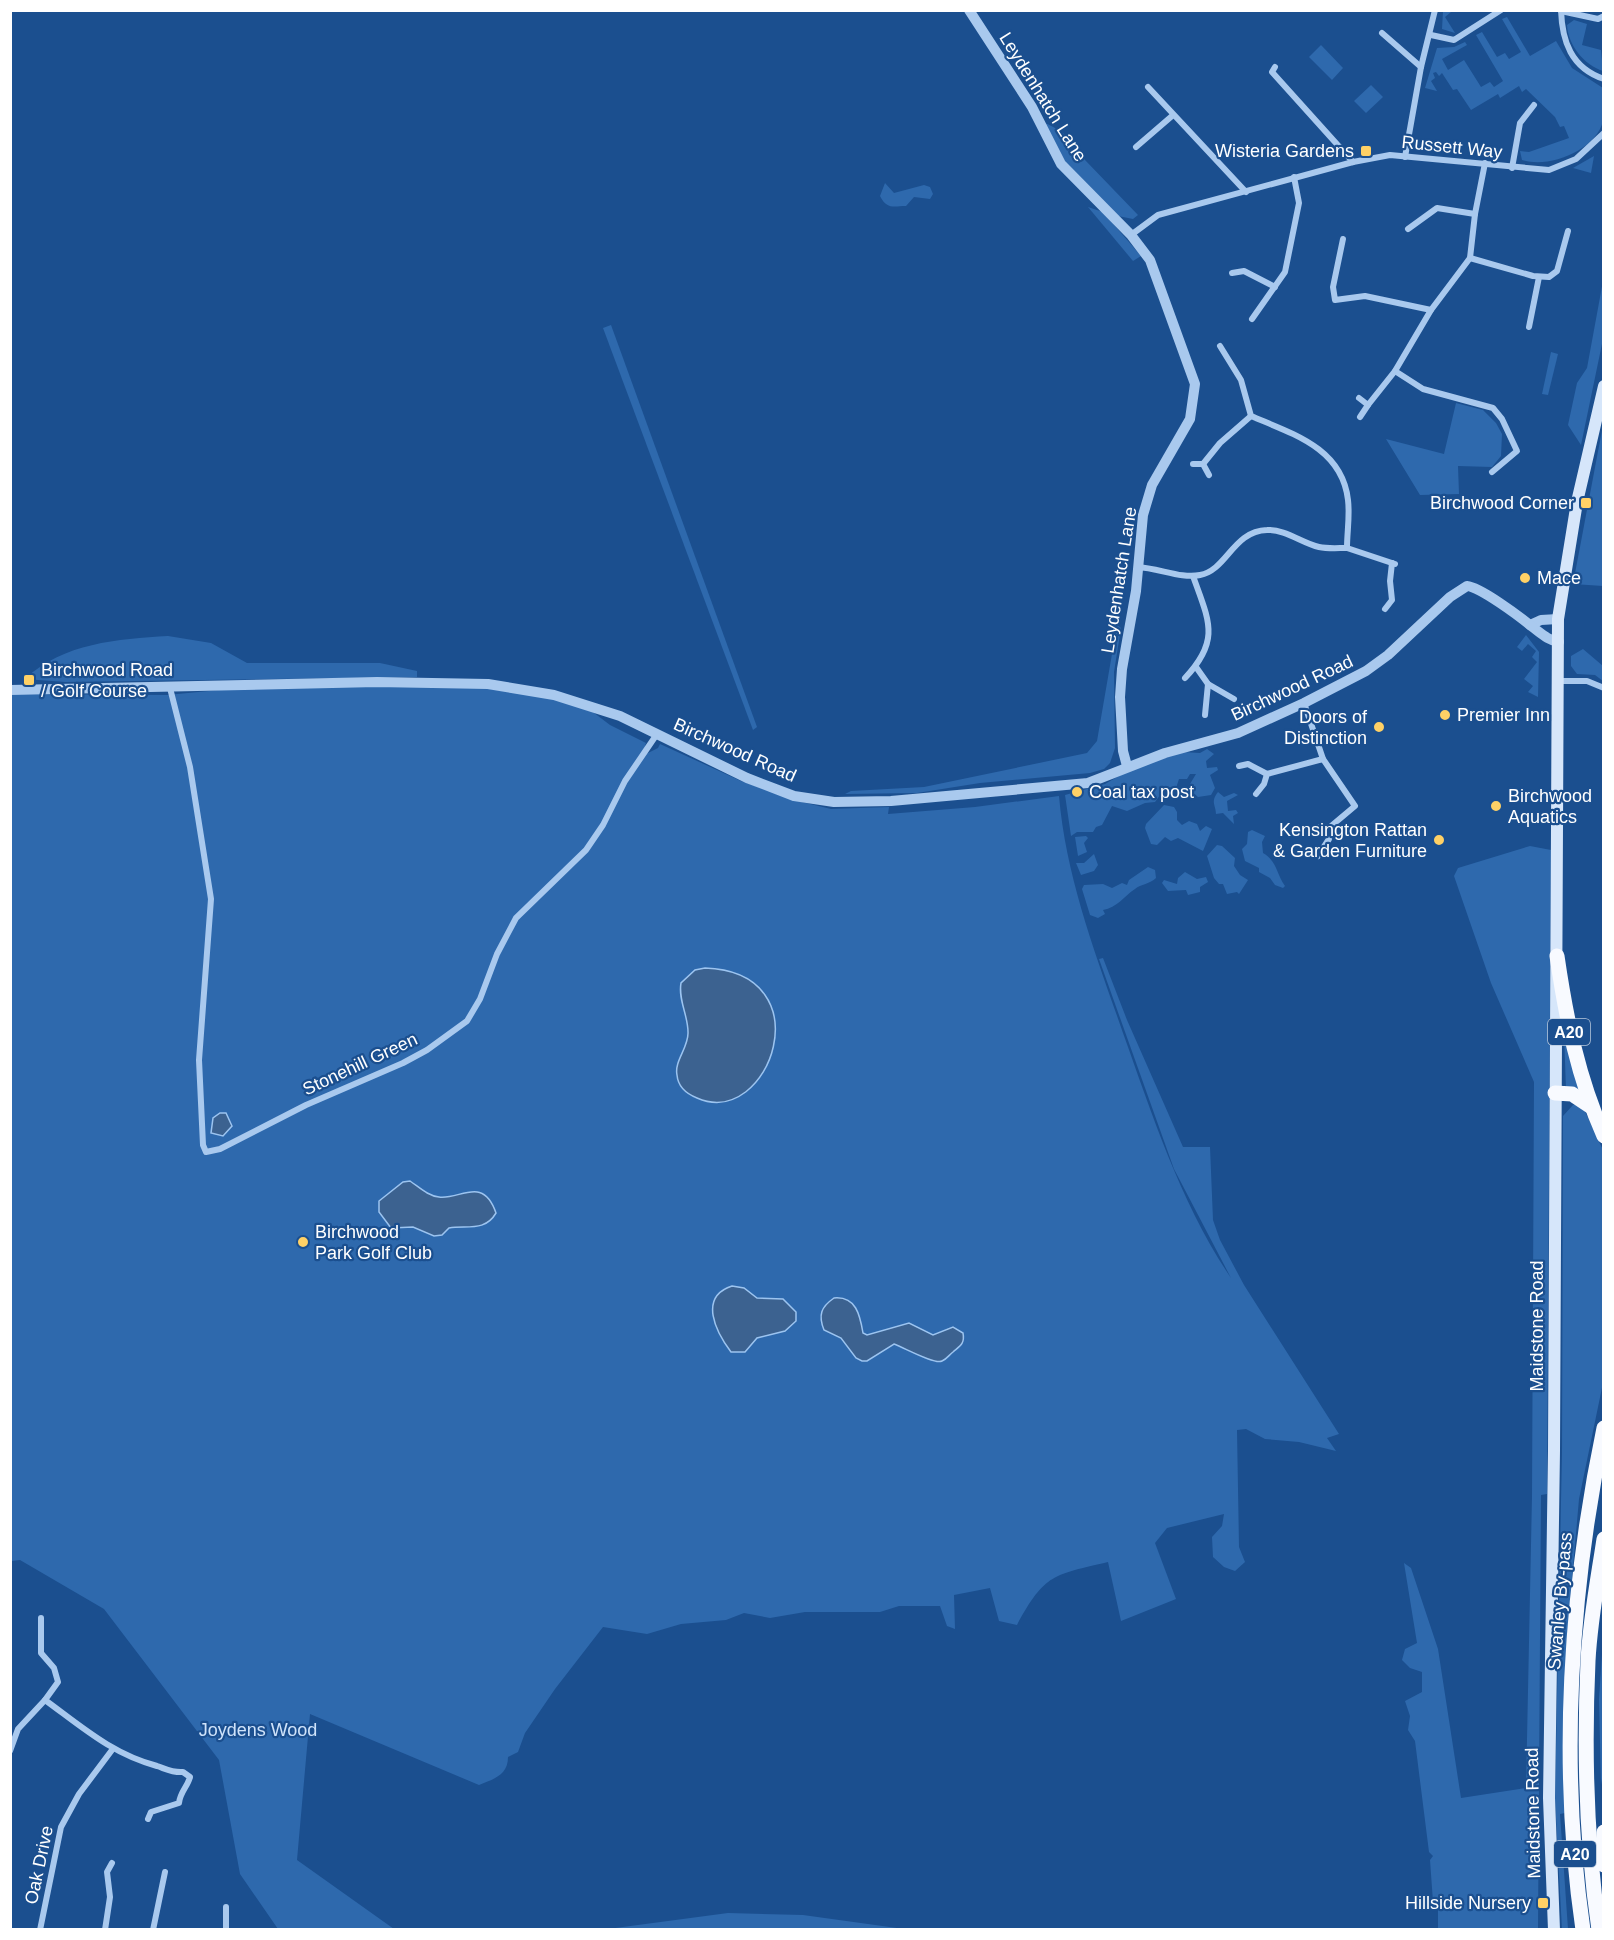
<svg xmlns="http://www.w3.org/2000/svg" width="1614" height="1940" font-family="Arial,sans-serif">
<rect width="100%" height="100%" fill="#1b4f8f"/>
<!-- green -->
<g fill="#2e69ad">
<path d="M1443 11 1451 12 1445 17 1455 33 1442 29Z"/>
<path d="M1507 17 1530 56 1556 41 1572 68 1603 88C1604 98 1606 111 1603 121 1596 150 1549 169 1522 160L1520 151 1529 152 1569 138 1564 126 1560 127 1555 117 1526 89 1522 92 1519 86 1500 98 1498 94 1471 110 1457 89 1453 90 1442 73 1439 76 1436 72 1433 73 1435 78 1431 81 1437 91 1425 88 1437 48 1454 47 1465 42 1467 45 1442 59 1448 70 1464 60 1481 87 1490 82 1494 87 1503 81 1476 35 1482 32 1497 57 1505 53 1509 59 1521 52 1502 19Z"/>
<path d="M1574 20 1587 24 1582 45 1601 50 1603 71C1584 65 1568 45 1567 25Z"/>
<path d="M1321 45 1343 68 1332 80 1309 57Z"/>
<path d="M1371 85 1383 97 1366 113 1354 101Z"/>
<path d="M1042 122C1059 128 1079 142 1085 160L1138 215 1133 219 1118 216 1067 165Z"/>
<path d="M1594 156 1591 173 1573 168Z"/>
<path d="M885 183 894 193 924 185 930 187 933 194 930 199 914 197 906 206C894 206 887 210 880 196Z"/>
<path d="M1088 207 1103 212 1141 256 1133 261Z"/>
<path d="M1603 281V339L1581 445 1568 425 1577 383 1587 368Z"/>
<path d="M611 325 757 727 753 730 603 328Z"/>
<path d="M1551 352 1558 354 1548 395 1542 394Z"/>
<path d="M1456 403 1483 410 1496 423 1502 434 1501 456 1492 467 1458 466 1459 494 1420 495 1386 439 1444 454Z"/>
<path d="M1603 425V586L1573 584Z"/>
<path d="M1117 625 1121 628 1114 672 1115 748 1110 763 1104 769 1090 773 980 783 917 793 845 794 851 791 924 787 1087 753 1097 741Z"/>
<path d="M1526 635 1539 652 1538 697 1528 692 1533 686 1524 679 1537 662 1532 657 1536 651 1528 644 1522 651 1517 647Z"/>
<path d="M168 636 211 643 247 663H380L417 671V677L65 682 25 679C63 643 118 639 168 636Z"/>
<path d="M1583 649 1603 666V681L1595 675 1577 674 1571 666V656Z"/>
<path d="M445 682 581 703 610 725 646 743 642 756 658 748 660 744 741 781 802 802 831 809 889 807 888 814 975 807 1059 796C1066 878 1096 955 1123 1033 1153 1117 1181 1204 1231 1278L1174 1169 1099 959 1103 958 1127 1020 1183 1147H1210L1213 1220 1220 1240 1244 1285 1339 1434 1327 1438 1336 1451 1299 1442 1265 1439 1246 1429 1237 1430 1239 1547 1245 1562 1235 1571 1224 1567 1213 1557 1212 1537 1222 1526 1224 1514 1167 1528 1155 1543 1176 1599 1121 1621 1108 1562C1054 1575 1045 1573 1017 1625L999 1621 990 1588 954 1595 955 1629 947 1626 940 1606H899L880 1612H805L770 1618 744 1613 726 1620 681 1624 647 1634 603 1627 555 1689 525 1733 518 1752 508 1757C508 1775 494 1779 479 1785L310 1714 297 1860 394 1929H278L240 1874 219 1760 104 1609 20 1560 12 1561 11 1563V694L167 695 294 683Z"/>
<path d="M1207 749 1214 754 1206 761 1207 768 1217 767 1218 770 1210 775 1215 788 1211 795 1198 797 1191 791 1190 784 1196 774H1190L1187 779H1179L1175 791H1163L1155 802 1145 803 1127 811 1112 806 1102 825 1096 827 1093 832H1077L1071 836 1065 795 1105 784 1131 769 1183 752 1200 753Z"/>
<path d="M1218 792 1224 797 1234 793 1238 795 1227 801 1228 811 1236 810 1238 813 1233 816 1234 824 1223 813 1216 814C1216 805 1210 802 1218 792Z"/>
<path d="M1164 805 1174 807 1177 812V820L1182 825 1189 821 1197 824 1200 831 1206 826 1212 829 1203 851 1178 838 1171 841 1165 837 1157 845 1151 844 1145 828 1146 824Z"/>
<path d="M1252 830 1265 836 1262 842 1263 853C1277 861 1276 873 1285 886L1283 888 1275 885 1270 878 1259 872V868L1245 861 1242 849 1247 844 1248 832Z"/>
<path d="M1086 836 1088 838 1084 843 1087 852 1078 856 1075 837Z"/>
<path d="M1217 845 1222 846 1235 858 1234 866 1240 875 1248 880 1239 894 1237 892 1227 894 1223 884H1219L1214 878 1207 856Z"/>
<path d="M1530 846 1551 850 1547 1494 1541 1495 1538 1929H1438V1906L1433 1902 1430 1860 1433 1856 1429 1852 1415 1741 1408 1730 1410 1716 1405 1701 1422 1692V1672L1410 1668 1402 1660 1405 1649 1417 1643 1404 1563 1411 1568 1438 1649 1461 1798 1526 1788 1532 1496 1534 1082 1491 983 1454 876 1458 868Z"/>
<path d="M1094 854 1098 865 1094 871 1081 875 1076 863H1084Z"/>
<path d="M1148 867 1155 870 1156 878C1150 884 1141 884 1135 889 1124 896 1117 908 1103 910L1105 914 1098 918 1090 915 1082 889 1084 885 1103 884 1112 888 1122 883 1127 885 1129 880Z"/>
<path d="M1185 872 1197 879 1206 877 1208 882 1200 887V892L1188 895 1186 890 1168 891 1162 883 1164 880 1177 884 1178 878Z"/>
<path d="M1564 1033 1584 1089 1566 1090Z"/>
<path d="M1577 1104 1584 1109 1603 1150 1604 1378 1579 1499 1566 1647 1565 1813 1560 1814 1568 1929 1562 1930 1555 1799 1562 1452 1563 1116 1573 1105Z"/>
<path d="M1603 1639 1604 1766 1601 1785 1599 1699Z"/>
<path d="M728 1913 803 1915 904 1929H608Z"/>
</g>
<!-- water -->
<g fill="#3c6290" stroke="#9cc4f0" stroke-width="1.5">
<path d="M705 968C825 972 770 1130 697 1098 687 1094 678 1087 677 1075 674 1061 689 1047 688 1032 688 1015 678 1000 681 983L695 970Z"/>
<path d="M220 1113H226L232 1126 223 1136 211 1133 213 1118Z"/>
<path d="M410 1181C419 1187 428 1196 439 1197 460 1200 483 1175 496 1213 485 1232 467 1225 449 1228L442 1235 434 1236 413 1227 391 1228 379 1212V1201L403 1182Z"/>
<path d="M732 1286 744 1288 757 1298 783 1299 796 1312V1321L785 1331 757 1338 745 1352H731C716 1332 698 1297 732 1286Z"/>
<path d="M834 1298C856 1296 860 1315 863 1333L867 1335 909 1323 933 1335 953 1327 963 1333C965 1344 960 1346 953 1352 949 1355 947 1359 942 1361 935 1365 905 1348 894 1344L867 1361H862L856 1358 841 1338 824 1330C818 1315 821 1307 834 1298Z"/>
</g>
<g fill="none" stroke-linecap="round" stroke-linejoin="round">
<!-- minor -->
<g stroke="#a9c9ee" stroke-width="6">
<path d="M1561 10C1562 41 1571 68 1604 79"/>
<path d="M1561 11 1598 19 1604 16"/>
<path d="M1382 33 1421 67"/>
<path d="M1431 35 1454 40 1501 10"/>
<path d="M1275 67 1272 72 1353 162"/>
<path d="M1148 87 1246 192"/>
<path d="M1136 147 1172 116"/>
<path d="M1405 157 1421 67 1435 10"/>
<path d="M1512 168 1520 123 1534 105"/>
<path d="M1408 229 1437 208 1475 214"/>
<path d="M1131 235 1158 215 1353 162 1390 155 1549 170 1576 159 1604 133"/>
<path d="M1343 239 1333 287 1335 300 1365 296 1431 310"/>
<path d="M1470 258 1533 276 1549 277 1557 271 1568 231"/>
<path d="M1232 273 1244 271 1275 287"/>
<path d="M1252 319 1285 272 1299 203 1294 177"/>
<path d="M1529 327 1539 277"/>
<path d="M1395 371 1423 389 1493 408 1502 419 1517 451 1492 472"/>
<path d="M1359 398 1368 405 1395 371 1431 310 1470 258 1475 214 1485 163"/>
<path d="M1360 417 1368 405"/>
<path d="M1193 464H1203L1220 443 1251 416"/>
<path d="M1203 464 1209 475"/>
<path d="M1347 548 1395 564"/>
<path d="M1137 567C1159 568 1181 579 1200 575 1227 570 1233 531 1267 530 1285 529 1302 543 1319 547 1328 549 1338 548 1347 548 1347 532 1350 516 1348 500 1342 448 1293 434 1251 416L1241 380 1220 346"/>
<path d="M1385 609 1392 600 1390 581 1392 563"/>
<path d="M1196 667 1208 684 1205 715"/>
<path d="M1185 678C1221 640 1209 621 1193 576"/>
<path d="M1559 681H1587L1604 688"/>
<path d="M1208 684 1234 699"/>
<path d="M170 688 190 767 211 899 199 1060 203 1145 206 1152 220 1149 306 1105 403 1063 427 1050 467 1021 480 999 497 954 516 918 586 850 603 825 625 781 657 734"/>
<path d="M1304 703 1323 759 1355 806 1330 827 1329 839 1318 856"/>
<path d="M1239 766 1248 764 1267 774"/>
<path d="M1256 794 1264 784 1267 774 1323 759"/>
<path d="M1298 834 1320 827H1330"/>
<path d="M41 1618V1653L54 1668 58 1682 45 1700C82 1727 112 1754 157 1766 166 1769 173 1773 183 1772L190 1777C188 1786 180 1792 179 1803L151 1812 148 1819"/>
<path d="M10 1751 18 1729 45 1700"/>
<path d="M40 1930 61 1827 79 1794 112 1750"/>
<path d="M105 1930 110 1897 107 1872 112 1863"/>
<path d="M153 1930 165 1872"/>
<path d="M226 1930V1907"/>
</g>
<!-- tertiary -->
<g stroke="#a9c9ee" stroke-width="10">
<path d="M969 10 1032 107 1061 164 1131 235 1150 260 1195 384 1190 419 1152 485 1143 515 1136 591 1122 669 1120 697 1123 751 1127 766"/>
<path d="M1530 625 1541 620 1558 619"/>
<path d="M10 690 377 682 488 684 554 695 620 716 747 778 794 796 834 802 891 801 1088 783 1165 753 1238 733 1304 703 1366 671 1388 655 1450 597 1467 586C1480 587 1519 616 1531 626 1541 633 1547 640 1559 642"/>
</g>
<!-- secondary -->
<path stroke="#d6e6fa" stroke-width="12" d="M1554 1930 1549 1798 1554 1451 1558 619 1577 502 1604 386"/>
<!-- trunk -->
<g stroke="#f8faff" stroke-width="15">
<path d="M1557 956C1566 1018 1578 1078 1604 1136"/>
<path d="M1555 1093 1572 1094 1590 1106"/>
<path d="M1604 1832V1865"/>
<path d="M1583 1930C1559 1765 1570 1590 1604 1428"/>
<path d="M1599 1930C1586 1841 1584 1750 1588 1661 1590 1620 1598 1579 1604 1539"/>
</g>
</g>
<!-- markers -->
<g fill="#ffd166" stroke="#1b4f8f" stroke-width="2">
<rect x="1360" y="145" width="12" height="12" rx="3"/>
<rect x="1580" y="497" width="12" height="12" rx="3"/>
<circle cx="1525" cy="578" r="6"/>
<rect x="23" y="674" width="12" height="12" rx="3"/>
<circle cx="1445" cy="715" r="6"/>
<circle cx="1379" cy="727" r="6"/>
<circle cx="1077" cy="792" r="6"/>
<circle cx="1496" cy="806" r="6"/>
<circle cx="1439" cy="840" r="6"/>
<circle cx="303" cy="1242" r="6"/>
<rect x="1537" y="1897" width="12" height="12" rx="3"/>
</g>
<g text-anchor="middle" stroke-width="4.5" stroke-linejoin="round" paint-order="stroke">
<!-- shield labels -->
<g fill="#1b4f8f" stroke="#bbcadd" stroke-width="1.5">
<rect x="1548" y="1019" width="42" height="26" rx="4.5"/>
<rect x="1554" y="1841" width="42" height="26" rx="4.5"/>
</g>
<g font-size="16" font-weight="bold" fill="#fff">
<text x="1569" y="1038">A20</text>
<text x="1575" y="1860">A20</text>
</g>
<!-- street labels -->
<g font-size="18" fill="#fff" stroke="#1b4f8f">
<text transform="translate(1043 97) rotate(58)" y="6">Leydenhatch Lane</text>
<text transform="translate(1452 147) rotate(6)" y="6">Russett Way</text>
<text transform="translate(1119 580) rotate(-81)" y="6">Leydenhatch Lane</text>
<text transform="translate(1292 688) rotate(-25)" y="6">Birchwood Road</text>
<text transform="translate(735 750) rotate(24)" y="6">Birchwood Road</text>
<text transform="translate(360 1064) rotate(-25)" y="6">Stonehill Green</text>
<text transform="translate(1537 1326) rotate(-90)" y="6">Maidstone Road</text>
<text transform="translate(1560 1601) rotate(-85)" y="6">Swanley By-pass</text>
<text transform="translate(1533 1813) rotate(-91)" y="6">Maidstone Road</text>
<text transform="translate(39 1865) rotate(-78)" y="6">Oak Drive</text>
</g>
<!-- poi labels -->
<g font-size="18" fill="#fff" stroke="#1b4f8f" text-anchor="start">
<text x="1354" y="157" text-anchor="end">Wisteria Gardens</text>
<text x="1574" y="509" text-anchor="end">Birchwood Corner</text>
<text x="1537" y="584">Mace</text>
<text x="41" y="676">Birchwood Road<tspan x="41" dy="21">/ Golf Course</tspan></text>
<text x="1457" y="721">Premier Inn</text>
<text x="1367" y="723" text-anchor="end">Doors of<tspan x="1367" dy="21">Distinction</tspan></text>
<text x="1089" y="798">Coal tax post</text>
<text x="1508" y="802">Birchwood<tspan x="1508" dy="21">Aquatics</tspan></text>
<text x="1427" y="836" text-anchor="end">Kensington Rattan<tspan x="1427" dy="21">&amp; Garden Furniture</tspan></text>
<text x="315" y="1238">Birchwood<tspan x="315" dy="21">Park Golf Club</tspan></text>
<text x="1531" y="1909" text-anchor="end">Hillside Nursery</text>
</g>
<!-- park labels -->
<g font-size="18" fill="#cfe3fa" stroke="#1b4f8f">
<text x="258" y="1736">Joydens Wood</text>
</g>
</g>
<!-- border -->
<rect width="1614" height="1940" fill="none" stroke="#ffffff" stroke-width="24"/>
</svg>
